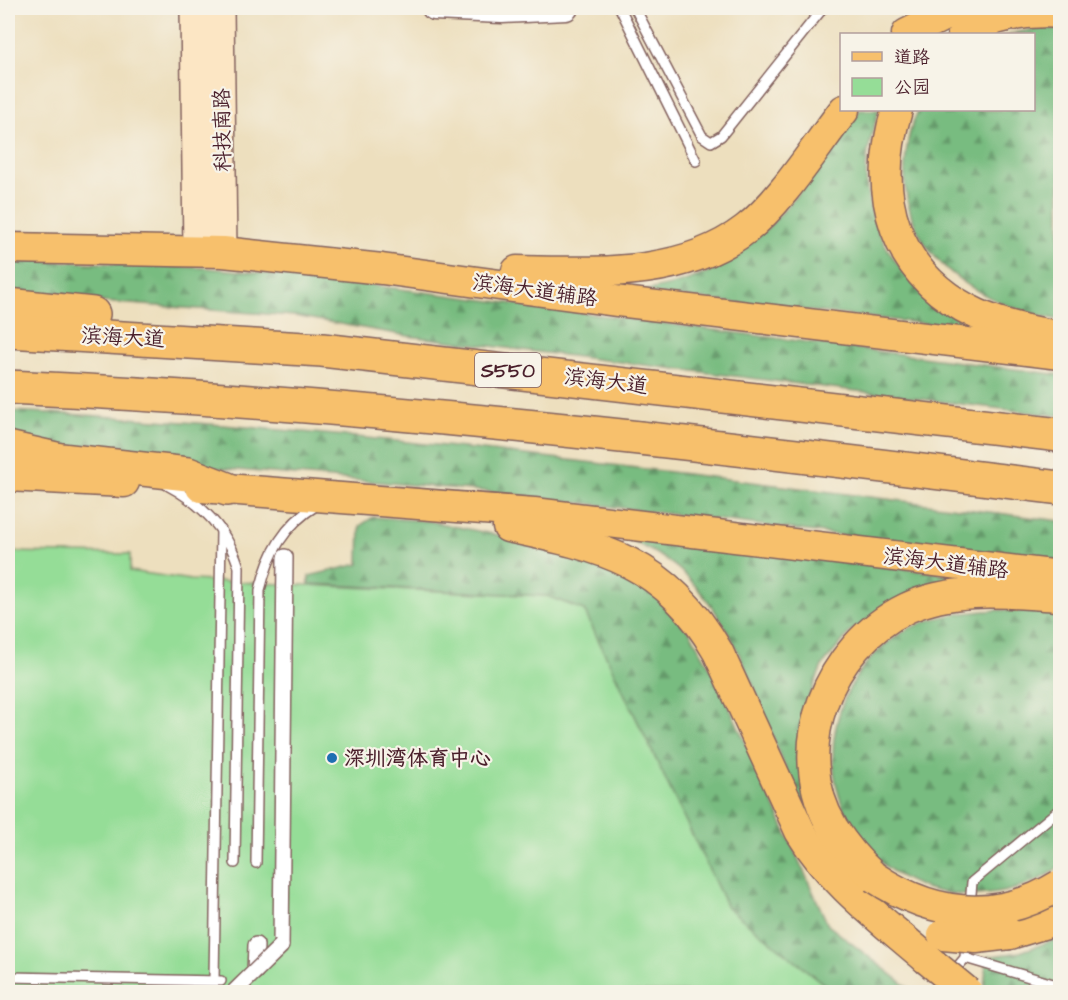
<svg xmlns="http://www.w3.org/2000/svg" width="1068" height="1000" font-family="'Architects Daughter','LXGW WenKai TC',sans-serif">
<defs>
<pattern id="forest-firs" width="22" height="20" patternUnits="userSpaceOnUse" patternTransform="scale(1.5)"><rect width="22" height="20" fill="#78bc80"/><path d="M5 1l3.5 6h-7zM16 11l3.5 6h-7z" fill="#649869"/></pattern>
</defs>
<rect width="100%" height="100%" fill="#f7f3e8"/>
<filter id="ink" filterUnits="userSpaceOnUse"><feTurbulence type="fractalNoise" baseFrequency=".0167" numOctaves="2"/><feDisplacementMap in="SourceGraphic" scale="12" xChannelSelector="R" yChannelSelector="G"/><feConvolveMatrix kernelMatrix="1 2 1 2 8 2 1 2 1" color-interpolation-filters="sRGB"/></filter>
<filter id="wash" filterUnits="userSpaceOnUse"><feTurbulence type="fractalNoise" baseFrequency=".008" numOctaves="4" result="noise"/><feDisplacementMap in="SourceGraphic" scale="24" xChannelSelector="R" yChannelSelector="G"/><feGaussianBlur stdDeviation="1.35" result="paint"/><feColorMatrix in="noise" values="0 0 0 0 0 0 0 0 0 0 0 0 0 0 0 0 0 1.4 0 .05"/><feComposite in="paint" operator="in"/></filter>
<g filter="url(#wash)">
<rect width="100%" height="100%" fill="#eddfbe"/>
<!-- green -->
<path fill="#95dd97" stroke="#707e61" stroke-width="1.5" d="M8 552 130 554V571L191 580 547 596 584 610 727 906 834 992H8Z"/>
<!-- forest -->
<g fill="url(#forest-firs)" stroke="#616e56" stroke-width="1.5">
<path d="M1041 28 1060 30V320C981 305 901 260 905 167 906 148 909 127 919 110H1034V34H1007Z"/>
<path d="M860 110H879C873 129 866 152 866 173 866 242 917 299 975 329L638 292C663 287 689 282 712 270 776 236 818 166 860 110Z"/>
<path d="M8 259 207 268 308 277 1060 375V416L408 336 295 316 8 295Z"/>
<path d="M8 411C361 428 710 477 1060 521V562L484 491 96 458 8 443Z"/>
<path d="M373 517 429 521 561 548 635 573 682 618 718 682 828 925 914 992H834L727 907 584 610 547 596 309 584V576L359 564 360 526Z"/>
<path d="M615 532 994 580H951L921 587 851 631 822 666 806 705 802 747 834 857C826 844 817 832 809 819 765 739 751 636 682 572 663 555 638 544 615 532Z"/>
<path d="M1001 610 1060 614V866C1036 885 1007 894 976 895 832 899 780 712 900 634 929 615 966 612 1001 610Z"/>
<path d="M1060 938V992H989L984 988 987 957 1020 952Z"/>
</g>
</g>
<g filter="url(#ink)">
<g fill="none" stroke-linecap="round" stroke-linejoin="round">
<defs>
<g id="service">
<path d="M620 8 696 161"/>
<path d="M635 8 702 136 711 142 721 136 823 8"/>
<path d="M167 485C201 503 227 529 239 567L235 863"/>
<path d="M256 863 260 590C269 553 284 525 317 505"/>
<path d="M970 906 972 882 1060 809"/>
<path d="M965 958 1060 986"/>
<path d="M8 977 221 981"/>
<path d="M214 980 221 530"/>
<path d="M936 992 965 958 966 940"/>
</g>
<g id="pedestrian">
<path d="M281 946 285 557"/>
<path d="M255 972 256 945"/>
</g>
<path id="tertiary" d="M434 8 502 11 566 8"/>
<g id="secondary">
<path d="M194 8 197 250"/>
<path d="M220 8 223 252"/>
</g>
<g id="primary">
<path d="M907 34 959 8"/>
<path d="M963 34C991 16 1027 10 1060 13"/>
<path d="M897 110C871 193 893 275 977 314 1003 326 1033 331 1060 337"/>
<path d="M8 248 223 252 382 269 616 301 1060 354"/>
<path d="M517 271C593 272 681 279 746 229 781 202 816 146 844 110"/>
<path d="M8 476 124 482"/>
<path d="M201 487 534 513 1060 576"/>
<path d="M508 527C604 547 666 561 718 652L800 831C832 884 881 919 927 959"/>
<path d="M874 877C858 862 845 847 833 828 786 749 828 646 907 608 954 586 1011 593 1060 596"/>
<path d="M1010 934 1043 924 1060 916"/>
</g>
<g id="trunk">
<path d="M8 305 93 314"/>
<path d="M8 331 322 350 1060 435"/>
<path d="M8 387C360 403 711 444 1060 488"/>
<path d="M8 448 61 460 188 474 227 489"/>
</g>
</defs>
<!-- service casing -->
<use href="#service" stroke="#83625e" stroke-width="12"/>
<!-- pedestrian casing -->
<use href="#pedestrian" stroke="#83625e" stroke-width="18"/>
<!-- tertiary casing -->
<use href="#tertiary" stroke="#83625e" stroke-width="27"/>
<!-- secondary casing -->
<use href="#secondary" stroke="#83625e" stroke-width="30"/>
<!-- primary casing -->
<use href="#primary" stroke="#83625e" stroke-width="33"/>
<!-- trunk casing -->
<use href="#trunk" stroke="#83625e" stroke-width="36"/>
<!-- service -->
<use href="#service" stroke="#fff" stroke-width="9"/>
<!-- pedestrian -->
<use href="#pedestrian" stroke="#fff" stroke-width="15"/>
<!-- tertiary -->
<use href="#tertiary" stroke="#fff" stroke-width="24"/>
<!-- secondary -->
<use href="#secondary" stroke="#fce6c4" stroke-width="27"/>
<!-- primary -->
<use href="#primary" stroke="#f7c06c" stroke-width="30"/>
<!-- trunk -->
<use href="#trunk" stroke="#f7c06c" stroke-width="33"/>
<defs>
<path id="pedestrian-bridge" d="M234 992 281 946"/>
<g id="primary-bridge">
<path d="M874 877C934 917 997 924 1060 885"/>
<path d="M943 935 976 938 1010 934"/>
<path d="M927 959 967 992"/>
</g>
</defs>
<!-- pedestrian-bridge casing -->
<use href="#pedestrian-bridge" stroke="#83625e" stroke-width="18" stroke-linecap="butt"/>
<!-- primary-bridge casing -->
<use href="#primary-bridge" stroke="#83625e" stroke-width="33" stroke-linecap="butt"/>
<!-- pedestrian-bridge -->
<use href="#pedestrian-bridge" stroke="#fff" stroke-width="15"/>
<!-- primary-bridge -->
<use href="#primary-bridge" stroke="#f7c06c" stroke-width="30"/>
</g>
</g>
<!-- markers -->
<circle fill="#1f6fb2" stroke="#f7f3e8" stroke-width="2" cx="332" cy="758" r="6"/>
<g text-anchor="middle" stroke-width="4.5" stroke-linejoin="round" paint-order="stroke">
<!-- shield labels -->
<rect fill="#f7f3e8" stroke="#7e5f64" stroke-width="1.5" x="475" y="353" width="66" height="34" rx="4.5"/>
<g font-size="20" font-weight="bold" fill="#4a1f2b">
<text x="508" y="377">S550</text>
</g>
<!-- street labels -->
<g font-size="21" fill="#4a1f2b" stroke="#f7f3e8">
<text transform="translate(222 130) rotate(-91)" y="7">科技南路</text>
<text transform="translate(535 290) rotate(8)" y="7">滨海大道辅路</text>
<text transform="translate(123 337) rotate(3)" y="7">滨海大道</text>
<text transform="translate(606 381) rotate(7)" y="7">滨海大道</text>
<text transform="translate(946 563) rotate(7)" y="7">滨海大道辅路</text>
</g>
<!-- poi labels -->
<g font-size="21" font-weight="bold" fill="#4a1f2b" stroke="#f7f3e8" text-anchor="start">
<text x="344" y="765">深圳湾体育中心</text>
</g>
</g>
<!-- margin -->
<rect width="1068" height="1000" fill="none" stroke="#f7f3e8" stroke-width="30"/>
<!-- legend -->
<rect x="840" y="33" width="195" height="78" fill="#f7f3e8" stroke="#b29e9c" stroke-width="1.5"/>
<rect x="852" y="52" width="30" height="9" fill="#f7c06c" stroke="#b29e9c" stroke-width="1.5"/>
<text x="894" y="63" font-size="18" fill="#4a1f2b">道路</text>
<rect x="852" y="78" width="30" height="18" fill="#95dd97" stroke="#b29e9c" stroke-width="1.5"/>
<text x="894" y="93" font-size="18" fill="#4a1f2b">公园</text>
</svg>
